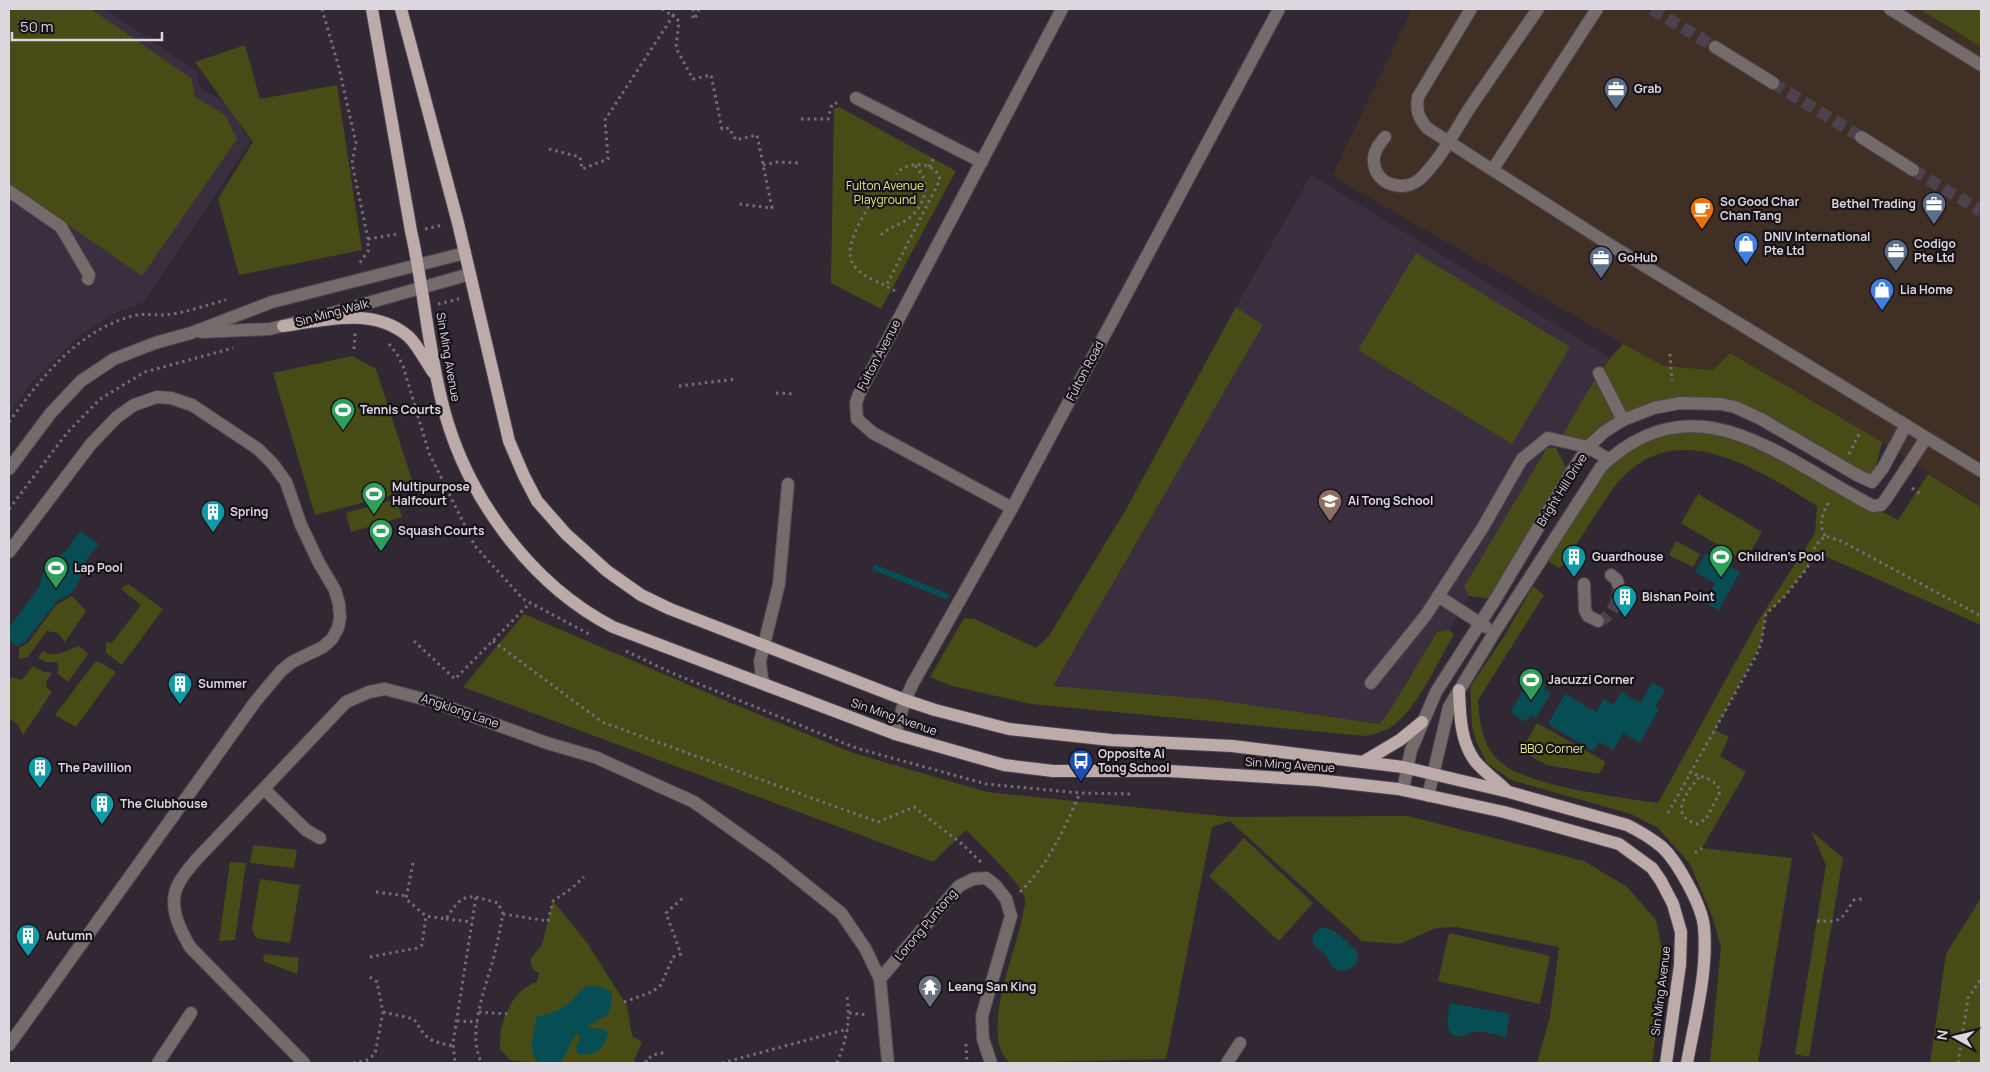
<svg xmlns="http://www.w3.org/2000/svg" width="1990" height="1072" font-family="Manrope,sans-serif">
<rect width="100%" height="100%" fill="#312833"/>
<!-- industrial -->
<path fill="#402f25" d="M1412 9H1920L1981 47V507L1882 442 1729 353 1713 370 1664 366 1623 344 1332 176Z"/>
<!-- built -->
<g fill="#3b2e3f">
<path d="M9 9H105L197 72 199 87 229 106 250 142 144 302 113 314 80 335 34 379 9 414Z"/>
<path d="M1311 175 1610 358 1449 630 1388 725 1217 700 1052 686 1263 325 1236 307Z"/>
</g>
<!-- green -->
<g fill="#474c16">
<path d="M9 9H91L192 79 195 97 225 115 237 139 142 276 9 184Z"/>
<path d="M1920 9H1981V47Z"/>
<path d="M245 45 260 99 337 85 362 250 239 275 218 199 253 142 195 62Z"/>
<path d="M839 107 956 171 881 309 831 283 834 109Z"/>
<path d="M1416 253 1570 347 1512 444 1358 350Z"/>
<path d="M1236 307 1263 325 1053 686 1217 700 1379 724 1386 717 1437 632 1449 630 1454 634C1439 660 1416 711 1391 727 1383 732 1374 734 1365 736L1031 704 952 686 930 677 964 618 975 619 1036 648 1049 636 1125 511Z"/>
<path d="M1623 344 1664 366 1713 370 1730 353 1882 442 1872 482 1735 407 1654 408 1588 447 1560 440C1579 407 1596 372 1623 344Z"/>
<path d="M352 356 376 369 415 489 315 515 273 373Z"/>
<path d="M1717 428 1898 520 1928 474 1981 507V625L1827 557H1813L1807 568 1785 596 1766 614 1761 644 1715 730 1729 737 1720 756 1746 772 1702 848 1792 858 1758 1063H1710L1721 947 1712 916 1690 864 1658 828 1631 814 1511 780 1487 763 1475 739 1472 725 1470 687 1505 635 1533 586 1544 595 1478 700C1479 719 1482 743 1496 758 1520 786 1620 797 1658 803L1757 623 1815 533 1817 506C1763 473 1684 418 1626 474 1615 484 1608 496 1600 508 1587 528 1574 548 1560 569L1544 558 1601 467 1657 432Z"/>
<path d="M1547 448H1556L1569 473 1494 599 1469 596 1464 587Z"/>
<path d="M1698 494 1762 532 1745 561 1681 523Z"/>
<path d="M396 499 402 517 351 532 346 513Z"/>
<path d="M1676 541 1700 554 1693 567 1669 555Z"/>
<path d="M128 584 163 609 122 665 106 653V642L112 643 141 605 121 589Z"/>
<path d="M72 596 86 611 65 642 58 633 47 631 28 657 19 659V648L28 643 56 605Z"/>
<path d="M524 614 731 703 853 753 987 792 1230 817 1408 816 1584 861 1627 887 1656 920 1665 963 1652 1063H1537L1550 1017 1559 947 1456 927 1436 928 1400 944 1362 941 1230 821 1212 827 1166 1059 1010 1063C978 1037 1016 952 1022 918 1023 912 1026 905 1025 899 1022 883 979 844 966 830L933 862 463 687Z"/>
<path d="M79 646 88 654 68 682 57 673 59 670 57 662H46L38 658 43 651C53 659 68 650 79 646Z"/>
<path d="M95 662H99L116 672 76 727 55 715Z"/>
<path d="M33 666 44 672 52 673 46 682 47 688 52 692 23 735 18 725 9 718V677L22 680Z"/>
<path d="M1537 723 1606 762 1599 774 1547 765 1521 751Z"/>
<path d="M1811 831 1843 858 1809 1057 1795 1054 1826 865Z"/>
<path d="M1244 838 1313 903 1279 941 1209 876Z"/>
<path d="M253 845 297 850 294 868 250 863Z"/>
<path d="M230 862 246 863 235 940 219 941Z"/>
<path d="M260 879 300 885 290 943 256 938 252 929Z"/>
<path d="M1981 898V1063H1930L1946 954Z"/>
<path d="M553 901 588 944 627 1006 632 1036 642 1042 633 1063H533L510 1060 500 1049C498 1024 511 990 537 982L539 973C531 970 531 966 531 958L542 945Z"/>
<path d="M1449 933 1550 956 1540 1004 1438 981Z"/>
<path d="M264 954 299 958 297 974 263 961Z"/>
</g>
<!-- water -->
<g fill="#074e54">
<path d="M80 531 99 544C94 550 87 557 85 564 78 580 79 594 58 600L25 642 17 646 9 641V628L40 586 43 572 48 565 52 559 66 551Z"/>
<path d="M1706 553 1740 572 1719 610 1705 603 1715 583 1695 572Z"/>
<path d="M1536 668 1543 672 1538 681 1546 685 1544 689 1551 693 1536 718 1530 715 1526 722 1513 714 1512 709Z"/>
<path d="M1652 682 1665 690 1655 706 1659 709 1640 743 1623 733 1613 750 1599 742 1593 751 1548 724 1565 694 1596 712 1604 699 1614 705 1621 692 1641 703Z"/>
<path d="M1320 928C1334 926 1348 944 1358 952L1356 964C1348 972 1337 974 1330 963 1328 961 1328 958 1327 956 1320 947 1310 949 1313 935Z"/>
<path d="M588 986H597L609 990 612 994 611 1006 607 1015 587 1026C593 1030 601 1027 608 1032 605 1049 594 1057 578 1054L576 1048 580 1036 577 1033C570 1042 568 1053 560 1062 555 1064 550 1063 545 1063 523 1062 535 1029 537 1016 552 1014 562 1010 573 999 578 994 581 989 588 986Z"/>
<path d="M1450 1003 1510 1014 1506 1037C1496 1035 1484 1031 1474 1032 1470 1032 1467 1035 1463 1036 1442 1040 1448 1015 1450 1003Z"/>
</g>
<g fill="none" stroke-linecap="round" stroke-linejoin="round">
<!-- stream -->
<path stroke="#074e54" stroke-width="6" d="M876 568 946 596"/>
<!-- minor-tunnel -->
<g stroke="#4b424d" stroke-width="12" stroke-dasharray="12 6" stroke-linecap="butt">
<path d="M1652 9 1715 47"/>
<path d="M1773 83 1861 137"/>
<path d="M1913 170 1981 211"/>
<path d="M1598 621C1612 619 1620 597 1618 584"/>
</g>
<defs>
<g id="minor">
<path d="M1471 9 1418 97C1416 111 1418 117 1427 128L1607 243 1981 471"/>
<path d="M1890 9 1981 65"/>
<path d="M1715 47 1773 83"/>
<path d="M856 98 982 162"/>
<path d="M1385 137C1380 143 1375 149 1374 157 1371 183 1403 195 1421 178 1440 160 1455 131 1469 109 1492 75 1515 42 1538 9"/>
<path d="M1861 137 1913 170"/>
<path d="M1493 169 1597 9"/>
<path d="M9 191 61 227 89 275 88 279"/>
<path d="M318 317 470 274"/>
<path d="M202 332 270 329 294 323"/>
<path d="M1599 373 1623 420"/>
<path d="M9 469 50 414 81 381 114 359 155 343 191 333 272 302 465 253"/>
<path d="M1012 508 873 433 857 419 856 403 859 394 1062 9"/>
<path d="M9 552 91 444 117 417 134 405 157 397 171 398 192 405 258 449 273 464 286 482 301 525 319 563 335 590 339 604 340 618 338 628 332 639 323 647 292 662 281 671 255 702 9 1045"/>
<path d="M1611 575 1617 580 1618 584"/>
<path d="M1584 584 1585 610 1588 616 1598 621"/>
<path d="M1438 596 1486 627"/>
<path d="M1371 683 1426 615 1483 527 1522 459 1548 438 1588 447 1608 459"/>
<path d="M766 685 762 679 760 661 779 584 788 484"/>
<path d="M895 734 905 700 913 683 1012 508 1279 9"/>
<path d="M264 789 306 830 320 838"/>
<path d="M1403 790 1411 750 1436 692 1495 600 1570 474 1588 447 1604 432 1623 420 1654 408 1680 403 1721 404 1735 407 1761 419 1857 475 1872 482 1883 468 1906 425"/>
<path d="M1428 796 1449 707 1494 633 1601 467C1696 376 1782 459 1873 506L1881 505 1886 499 1926 438"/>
<path d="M880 979 959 886 973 879 986 878 996 886 1006 899 1011 916 982 1016 983 1039 991 1063"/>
<path d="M158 1063 191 1013"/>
<path d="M304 1063 190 947C179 928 167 904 179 883 183 875 190 867 196 860L346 702 369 692 385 689 431 701 547 743 595 757 694 802 775 860 841 913 865 948 880 979 888 1063"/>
<path d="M1227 1063 1240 1043"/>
</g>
<g id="major">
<path d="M372 9 411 231C424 289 428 349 443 406 466 496 530 584 613 627L895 734 1004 765 1053 771H1169L1317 780 1398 789 1504 812 1619 844 1652 868 1661 881 1673 904 1681 932 1680 965 1666 1063"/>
<path d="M401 9 458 223 509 441 524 476 537 501 566 534 607 571 641 595 670 609 905 700 935 710 1009 729 1111 740 1232 746 1403 767 1509 792 1627 825C1639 831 1651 838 1662 847 1678 862 1702 906 1704 927 1708 972 1695 1019 1687 1063"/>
<path d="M283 326C324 320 374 306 409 337 418 346 426 362 433 372"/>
<path d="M1459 690C1460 714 1460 741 1475 761 1484 772 1497 781 1507 791"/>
<path d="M1363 762 1400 740 1422 722"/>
</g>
</defs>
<!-- minor casing -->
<use href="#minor" stroke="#4c444e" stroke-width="14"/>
<!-- major casing -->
<use href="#major" stroke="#4c444e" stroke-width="14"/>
<!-- path -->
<g stroke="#756d77" stroke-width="3" stroke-dasharray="2.5 4" stroke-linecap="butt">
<path d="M322 9 339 68 356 143 352 163 368 239V251L359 264"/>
<path d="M662 9 673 16 676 9"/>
<path d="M693 9V19L697 15 699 9"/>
<path d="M801 119H828L832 104 841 102"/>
<path d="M549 149 580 157 582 169 608 159 605 120 673 16 679 21 676 48 693 79 711 75 722 129 729 128 736 140 757 135 772 208 739 204"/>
<path d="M763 165 777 162 800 163"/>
<path d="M929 167 935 156"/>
<path d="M875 195C866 213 838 250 856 268 864 277 876 281 886 286"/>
<path d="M425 229 443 225"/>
<path d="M881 235C888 228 896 226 905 221 925 208 934 182 914 165"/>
<path d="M368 239 397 234"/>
<path d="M895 291 886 286 940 180C936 160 906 161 896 174"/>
<path d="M438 304 459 299"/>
<path d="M389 344 397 354 403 366 429 453 475 546 523 599 591 635"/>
<path d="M354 349 355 333"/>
<path d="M1670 354 1672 381"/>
<path d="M679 386 736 379"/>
<path d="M776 393 794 394"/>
<path d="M9 422C42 377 76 332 132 316 143 313 152 315 162 315 183 314 206 305 226 300"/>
<path d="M1849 454 1860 432"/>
<path d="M1912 488 1922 495"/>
<path d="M9 509 67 433 100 399 145 372 233 348"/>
<path d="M1825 536C1818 522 1823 512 1830 500"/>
<path d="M414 641 455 679 530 603"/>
<path d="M493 641 602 722 878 822 914 807 962 844 982 863"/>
<path d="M626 651 672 673 856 748 986 784 1080 793 1130 794"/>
<path d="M1689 772C1700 777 1717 778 1720 792L1706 819 1697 824C1667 815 1688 791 1700 776"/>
<path d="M1668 813 1756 656 1761 644 1766 614 1785 596 1807 568 1813 557 1815 546 1825 536 1841 541 1981 616"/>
<path d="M1695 853 1702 848"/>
<path d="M413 863 406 899 426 916 446 919C454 907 460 895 476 897L453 1043 455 1063"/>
<path d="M376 892 407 896"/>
<path d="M1020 892C1049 864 1064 829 1080 793"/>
<path d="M476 897 498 903 503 914C500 930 497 945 493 960 485 989 466 1036 482 1063"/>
<path d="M503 914 548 921 553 901 572 888 584 877"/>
<path d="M446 919 472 922"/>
<path d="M1817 921C1842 922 1840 921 1854 900L1862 899"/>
<path d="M370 957 417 948 422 945 426 916"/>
<path d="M624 1002 652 992 661 985 673 957 681 954 666 913 685 896"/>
<path d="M383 1012 414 1019C427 1040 429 1041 453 1046"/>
<path d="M479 1012 507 1014"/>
<path d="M849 1013 868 1015"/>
<path d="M457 1021 478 1022"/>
<path d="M966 1044 967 1063"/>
<path d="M353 1063 367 1060 375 1054 383 1012 377 982 370 977"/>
<path d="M633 1063H636"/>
<path d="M647 1063 646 1061 653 1055 667 1052"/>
<path d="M722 1063 848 1029"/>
<path d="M837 1063C846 1041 851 1020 847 997"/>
<path d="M1958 1063 1968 998 1981 979"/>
</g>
<!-- minor -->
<use href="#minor" stroke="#746b6a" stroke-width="12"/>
<!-- major -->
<use href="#major" stroke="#bcaba8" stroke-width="12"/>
</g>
<!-- icons -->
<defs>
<symbol id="office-pin" viewBox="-11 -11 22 30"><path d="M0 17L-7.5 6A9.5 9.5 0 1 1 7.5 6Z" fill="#5c6f8a" stroke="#161217"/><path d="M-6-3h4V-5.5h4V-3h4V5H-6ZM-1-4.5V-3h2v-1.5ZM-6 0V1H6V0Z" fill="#fff"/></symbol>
<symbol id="cafe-pin" viewBox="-11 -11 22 30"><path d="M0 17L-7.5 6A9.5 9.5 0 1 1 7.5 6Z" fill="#e8710a" stroke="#161217"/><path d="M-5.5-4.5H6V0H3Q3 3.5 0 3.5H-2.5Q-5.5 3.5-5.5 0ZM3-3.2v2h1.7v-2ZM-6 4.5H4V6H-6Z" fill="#fff"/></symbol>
<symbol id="shop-pin" viewBox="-11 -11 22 30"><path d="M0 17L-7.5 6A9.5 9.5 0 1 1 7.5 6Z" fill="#3f7fe0" stroke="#161217"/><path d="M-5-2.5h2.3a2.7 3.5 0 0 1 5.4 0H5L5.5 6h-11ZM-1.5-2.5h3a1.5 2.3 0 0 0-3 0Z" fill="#fff"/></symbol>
<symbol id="stadium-pin" viewBox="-11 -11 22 30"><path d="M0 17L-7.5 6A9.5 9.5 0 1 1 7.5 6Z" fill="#2e9e5b" stroke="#161217"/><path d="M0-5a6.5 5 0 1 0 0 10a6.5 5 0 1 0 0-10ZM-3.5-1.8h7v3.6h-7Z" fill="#fff"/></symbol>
<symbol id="school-pin" viewBox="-11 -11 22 30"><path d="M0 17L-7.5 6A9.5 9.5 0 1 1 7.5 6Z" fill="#8d6e63" stroke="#161217"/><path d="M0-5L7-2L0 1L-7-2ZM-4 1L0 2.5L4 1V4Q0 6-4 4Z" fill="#fff"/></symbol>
<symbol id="building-pin" viewBox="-11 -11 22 30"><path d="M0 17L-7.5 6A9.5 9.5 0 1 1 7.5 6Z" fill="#0f9aa8" stroke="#161217"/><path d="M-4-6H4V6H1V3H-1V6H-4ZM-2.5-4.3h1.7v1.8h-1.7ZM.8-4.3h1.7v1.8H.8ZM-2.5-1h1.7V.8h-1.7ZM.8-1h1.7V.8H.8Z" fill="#fff"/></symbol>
<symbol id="bus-pin" viewBox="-11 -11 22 30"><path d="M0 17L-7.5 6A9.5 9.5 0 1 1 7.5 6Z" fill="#1a4fb4" stroke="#161217"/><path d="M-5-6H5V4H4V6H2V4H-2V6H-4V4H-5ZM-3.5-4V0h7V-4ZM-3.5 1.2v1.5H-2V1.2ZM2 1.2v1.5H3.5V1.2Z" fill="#fff"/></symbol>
<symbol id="temple-pin" viewBox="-11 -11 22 30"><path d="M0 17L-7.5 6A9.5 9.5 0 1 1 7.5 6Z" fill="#6b7280" stroke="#161217"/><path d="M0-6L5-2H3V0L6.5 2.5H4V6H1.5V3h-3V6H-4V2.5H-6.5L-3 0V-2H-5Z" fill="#fff"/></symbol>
</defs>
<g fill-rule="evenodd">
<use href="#office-pin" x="1602" y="75" width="28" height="38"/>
<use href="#office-pin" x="1920" y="190" width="28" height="38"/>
<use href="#cafe-pin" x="1688" y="195" width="28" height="38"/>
<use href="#shop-pin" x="1732" y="230" width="28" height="38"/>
<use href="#office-pin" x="1882" y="237" width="28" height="38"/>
<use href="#office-pin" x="1587" y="244" width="28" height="38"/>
<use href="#shop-pin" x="1868" y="276" width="28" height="38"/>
<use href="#stadium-pin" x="329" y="396" width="28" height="38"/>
<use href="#stadium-pin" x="360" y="480" width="28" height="38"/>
<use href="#school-pin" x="1316" y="487" width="28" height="38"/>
<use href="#building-pin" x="199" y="498" width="28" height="38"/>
<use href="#stadium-pin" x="367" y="517" width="28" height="38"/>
<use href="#building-pin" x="1560" y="543" width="28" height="38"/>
<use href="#stadium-pin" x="1707" y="543" width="28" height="38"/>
<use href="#stadium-pin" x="42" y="554" width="28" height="38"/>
<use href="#building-pin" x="1611" y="583" width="28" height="38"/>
<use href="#stadium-pin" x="1517" y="666" width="28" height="38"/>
<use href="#building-pin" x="166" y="670" width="28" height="38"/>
<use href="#bus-pin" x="1067" y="747" width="28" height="38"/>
<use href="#building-pin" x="26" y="754" width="28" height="38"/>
<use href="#building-pin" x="88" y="790" width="28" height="38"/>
<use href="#building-pin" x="14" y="922" width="28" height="38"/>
<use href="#temple-pin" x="916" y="973" width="28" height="38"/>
</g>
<g text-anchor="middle" stroke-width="4.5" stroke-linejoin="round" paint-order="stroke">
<!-- poi labels -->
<g font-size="12" font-weight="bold" fill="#dcd6de" stroke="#161217" text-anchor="start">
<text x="1634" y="93">Grab</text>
<text x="1720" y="206">So Good Char<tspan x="1720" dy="14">Chan Tang</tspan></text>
<text x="1916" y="208" text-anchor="end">Bethel Trading</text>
<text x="1764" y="241">DNIV International<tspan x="1764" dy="14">Pte Ltd</tspan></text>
<text x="1914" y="248">Codigo<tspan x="1914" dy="14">Pte Ltd</tspan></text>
<text x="1618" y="262">GoHub</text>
<text x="1900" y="294">Lia Home</text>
<text x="360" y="414">Tennis Courts</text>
<text x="392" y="491">Multipurpose<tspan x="392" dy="14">Halfcourt</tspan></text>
<text x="1348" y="505">Ai Tong School</text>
<text x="230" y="516">Spring</text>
<text x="398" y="535">Squash Courts</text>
<text x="1592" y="561">Guardhouse</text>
<text x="1738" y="561">Children's Pool</text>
<text x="74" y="572">Lap Pool</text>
<text x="1642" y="601">Bishan Point</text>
<text x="1548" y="684">Jacuzzi Corner</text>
<text x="198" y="688">Summer</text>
<text x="1098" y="758">Opposite Ai<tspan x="1098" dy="14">Tong School</tspan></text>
<text x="58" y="772">The Pavillion</text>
<text x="120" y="808">The Clubhouse</text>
<text x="46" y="940">Autumn</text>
<text x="948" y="991">Leang San King</text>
</g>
<!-- park labels -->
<g font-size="12" fill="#e2ee80" stroke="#161217">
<text x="885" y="190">Fulton Avenue<tspan x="885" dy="14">Playground</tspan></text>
<text x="1552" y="753">BBQ Corner</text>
</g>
<!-- street labels -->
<g font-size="12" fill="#dcd6de" stroke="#161217">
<text transform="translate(332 313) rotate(-15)" y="4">Sin Ming Walk</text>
<text transform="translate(879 355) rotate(-62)" y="4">Fulton Avenue</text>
<text transform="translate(448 357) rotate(80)" y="4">Sin Ming Avenue</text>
<text transform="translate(1085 371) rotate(-62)" y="4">Fulton Road</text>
<text transform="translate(1562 490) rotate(-58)" y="4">Bright Hill Drive</text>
<text transform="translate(460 711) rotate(19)" y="4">Angklong Lane</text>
<text transform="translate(894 717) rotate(19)" y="4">Sin Ming Avenue</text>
<text transform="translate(1290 765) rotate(4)" y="4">Sin Ming Avenue</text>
<text transform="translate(926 925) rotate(-50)" y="4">Lorong Puntong</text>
<text transform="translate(1661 991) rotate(-83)" y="4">Sin Ming Avenue</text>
</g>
</g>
<!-- border -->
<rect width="1990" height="1072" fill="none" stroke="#dcd6de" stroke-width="20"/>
<!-- north arrow -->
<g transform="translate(1955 1037) rotate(278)" stroke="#161217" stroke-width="4" paint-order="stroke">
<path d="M0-4L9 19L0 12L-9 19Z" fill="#dcd6de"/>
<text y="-8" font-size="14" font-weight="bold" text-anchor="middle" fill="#dcd6de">N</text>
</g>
<!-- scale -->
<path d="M12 32v8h150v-8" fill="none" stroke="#dcd6de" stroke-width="2.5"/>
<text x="20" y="32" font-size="15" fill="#dcd6de" stroke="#161217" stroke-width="4" paint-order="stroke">50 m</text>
</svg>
